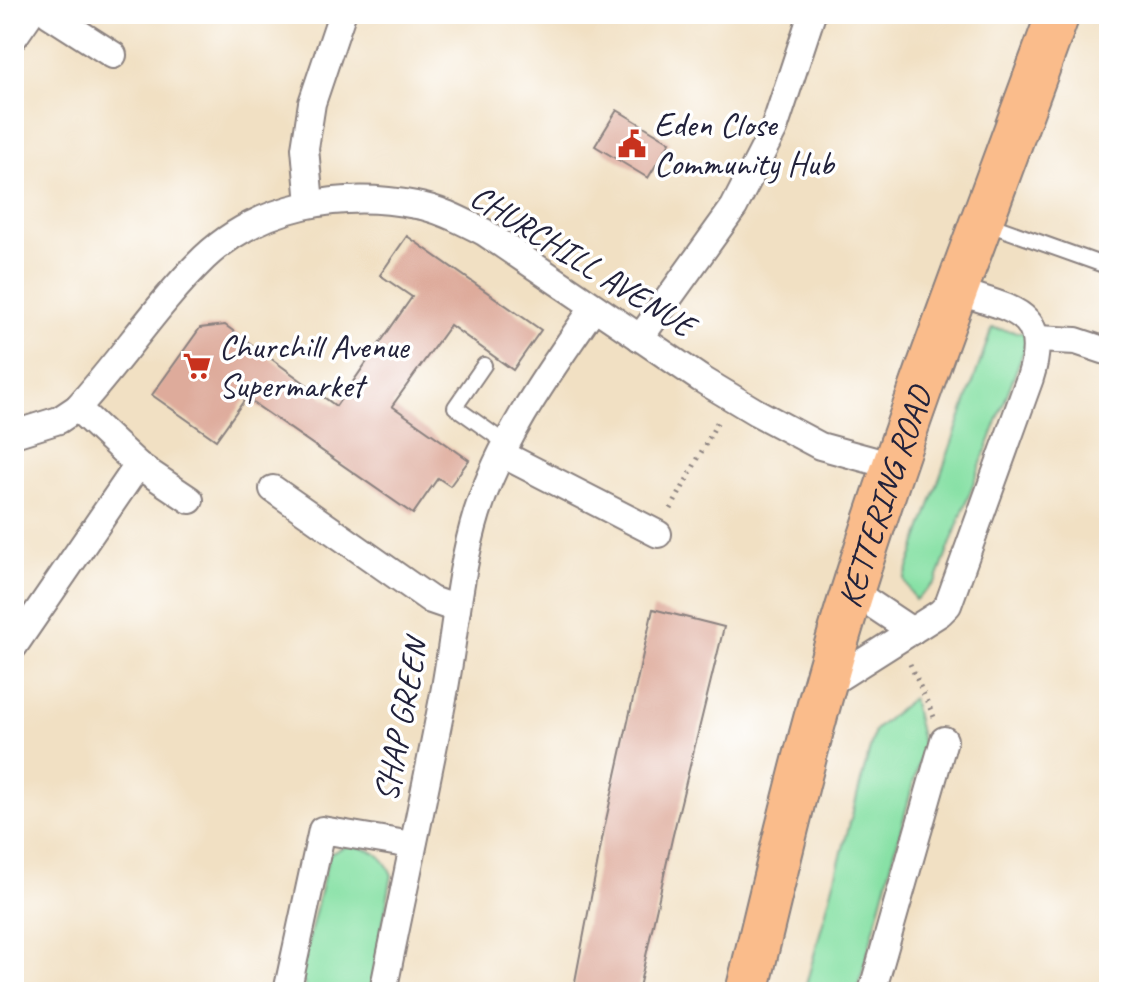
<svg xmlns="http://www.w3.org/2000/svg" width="1123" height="1006" font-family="Caveat,sans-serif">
<rect width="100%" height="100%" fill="#fff"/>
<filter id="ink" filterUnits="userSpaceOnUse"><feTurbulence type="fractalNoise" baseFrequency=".0125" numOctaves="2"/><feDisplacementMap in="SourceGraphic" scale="16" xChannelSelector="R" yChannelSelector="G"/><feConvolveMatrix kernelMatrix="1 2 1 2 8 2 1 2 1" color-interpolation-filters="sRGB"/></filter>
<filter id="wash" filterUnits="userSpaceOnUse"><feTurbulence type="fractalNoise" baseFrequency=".006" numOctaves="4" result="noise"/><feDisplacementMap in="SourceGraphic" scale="32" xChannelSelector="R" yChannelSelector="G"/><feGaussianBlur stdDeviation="1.8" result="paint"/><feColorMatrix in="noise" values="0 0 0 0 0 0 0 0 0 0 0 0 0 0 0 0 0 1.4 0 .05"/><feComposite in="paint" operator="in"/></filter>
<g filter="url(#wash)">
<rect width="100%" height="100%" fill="#f1e0c3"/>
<!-- green -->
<g fill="#88e1a6" stroke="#558270" stroke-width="2">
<path d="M992 328 1030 334 936 582 915 600 904 580Z"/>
<path d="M912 698 923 747 857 992H804L875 730Z"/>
<path d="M349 845C371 849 383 853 392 875L371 988 368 992H308L300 976 329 854Z"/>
</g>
<g id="blocks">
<!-- building -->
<g fill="#deab9b">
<path d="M617 110 670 142 648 178 595 146Z"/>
<path d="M407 236 541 330 513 370 450 325 392 406 469 460 450 486 438 478 413 514 246 398 216 440 152 395 200 328 225 325 336 406 412 297 380 275Z"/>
<path d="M653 609 724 627 672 839 638 992H573L604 829Z"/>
</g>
</g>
</g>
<g filter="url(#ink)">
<use href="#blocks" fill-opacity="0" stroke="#8a817f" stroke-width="2"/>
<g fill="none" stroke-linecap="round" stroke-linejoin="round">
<defs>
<g id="service">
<path d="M983 222 1109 267"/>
<path d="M484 365 455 407 507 444"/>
</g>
<g id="minor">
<path d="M49 14 113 55"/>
<path d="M14 37 30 14"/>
<path d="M310 204 305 148 312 103 342 14"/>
<path d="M640 338 734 207 774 129 812 14"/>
<path d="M1037 339 1076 341 1109 352"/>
<path d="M77 408 138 465 190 500"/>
<path d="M14 434 59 420 77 408C121 360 157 304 204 258 260 205 342 190 416 205 440 209 462 221 484 232L701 379 756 412 820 446 893 466"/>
<path d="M502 454 658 534"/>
<path d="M273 489 431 600 457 609"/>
<path d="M852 591 912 631"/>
<path d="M14 646 138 465"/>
<path d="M825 686 940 613 948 605 1030 378C1052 310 1009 309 957 291"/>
<path d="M287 992 322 830 412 845"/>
<path d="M383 992C403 892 425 793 444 693 455 634 459 571 477 513 501 438 549 372 594 307"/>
<path d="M872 992 944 740"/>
</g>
<g id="primary">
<path id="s1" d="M747 992C780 857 811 721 853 589 914 395 989 205 1058 14"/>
</g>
</defs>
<!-- service casing -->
<use href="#service" stroke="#8a817f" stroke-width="18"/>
<!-- minor casing -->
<use href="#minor" stroke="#8a817f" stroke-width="30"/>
<!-- primary casing -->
<use href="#primary" stroke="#8a817f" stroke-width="46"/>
<!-- path -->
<g stroke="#8a817f" stroke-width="5" stroke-dasharray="2 6" stroke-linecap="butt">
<path d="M671 509 719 419"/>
<path d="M910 664 934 717"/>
</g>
<!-- service -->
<use href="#service" stroke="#fff" stroke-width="14"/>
<!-- minor -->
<use href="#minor" stroke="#fff" stroke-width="26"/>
<!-- primary -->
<use href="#primary" stroke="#fabc8b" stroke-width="42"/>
</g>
</g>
<!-- icons -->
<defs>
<symbol id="civic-bare" viewBox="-9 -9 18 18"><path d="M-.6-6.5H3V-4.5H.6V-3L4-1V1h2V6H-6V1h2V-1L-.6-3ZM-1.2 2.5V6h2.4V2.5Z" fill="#c8321e" stroke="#fff" stroke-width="2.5" paint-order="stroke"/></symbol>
<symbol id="supermarket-bare" viewBox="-9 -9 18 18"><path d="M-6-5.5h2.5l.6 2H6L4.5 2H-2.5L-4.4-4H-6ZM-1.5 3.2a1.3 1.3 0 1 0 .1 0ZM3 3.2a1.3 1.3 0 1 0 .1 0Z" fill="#c8321e" stroke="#fff" stroke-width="2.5" paint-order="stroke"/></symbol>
</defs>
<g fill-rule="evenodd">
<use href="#civic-bare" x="612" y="124" width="40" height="40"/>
<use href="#supermarket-bare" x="177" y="346" width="40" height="40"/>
</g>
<g text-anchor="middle" stroke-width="7" stroke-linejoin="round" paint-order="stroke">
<!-- poi labels -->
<g font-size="34" fill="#22223b" stroke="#fff" text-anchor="start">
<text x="654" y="136">Eden Close<tspan x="654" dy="39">Community Hub</tspan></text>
<text x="219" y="358">Churchill Avenue<tspan x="219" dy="39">Supermarket</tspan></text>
</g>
<!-- street labels -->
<g font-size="34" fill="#22223b" stroke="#fff">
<text transform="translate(583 260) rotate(32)" y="12">CHURCHILL AVENUE</text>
<text dy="12" stroke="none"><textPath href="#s1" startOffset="514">KETTERING ROAD</textPath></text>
<text transform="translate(400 720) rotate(-79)" y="12">SHAP GREEN</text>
</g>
</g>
<!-- margin -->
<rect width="1123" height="1006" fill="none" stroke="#fff" stroke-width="48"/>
</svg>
